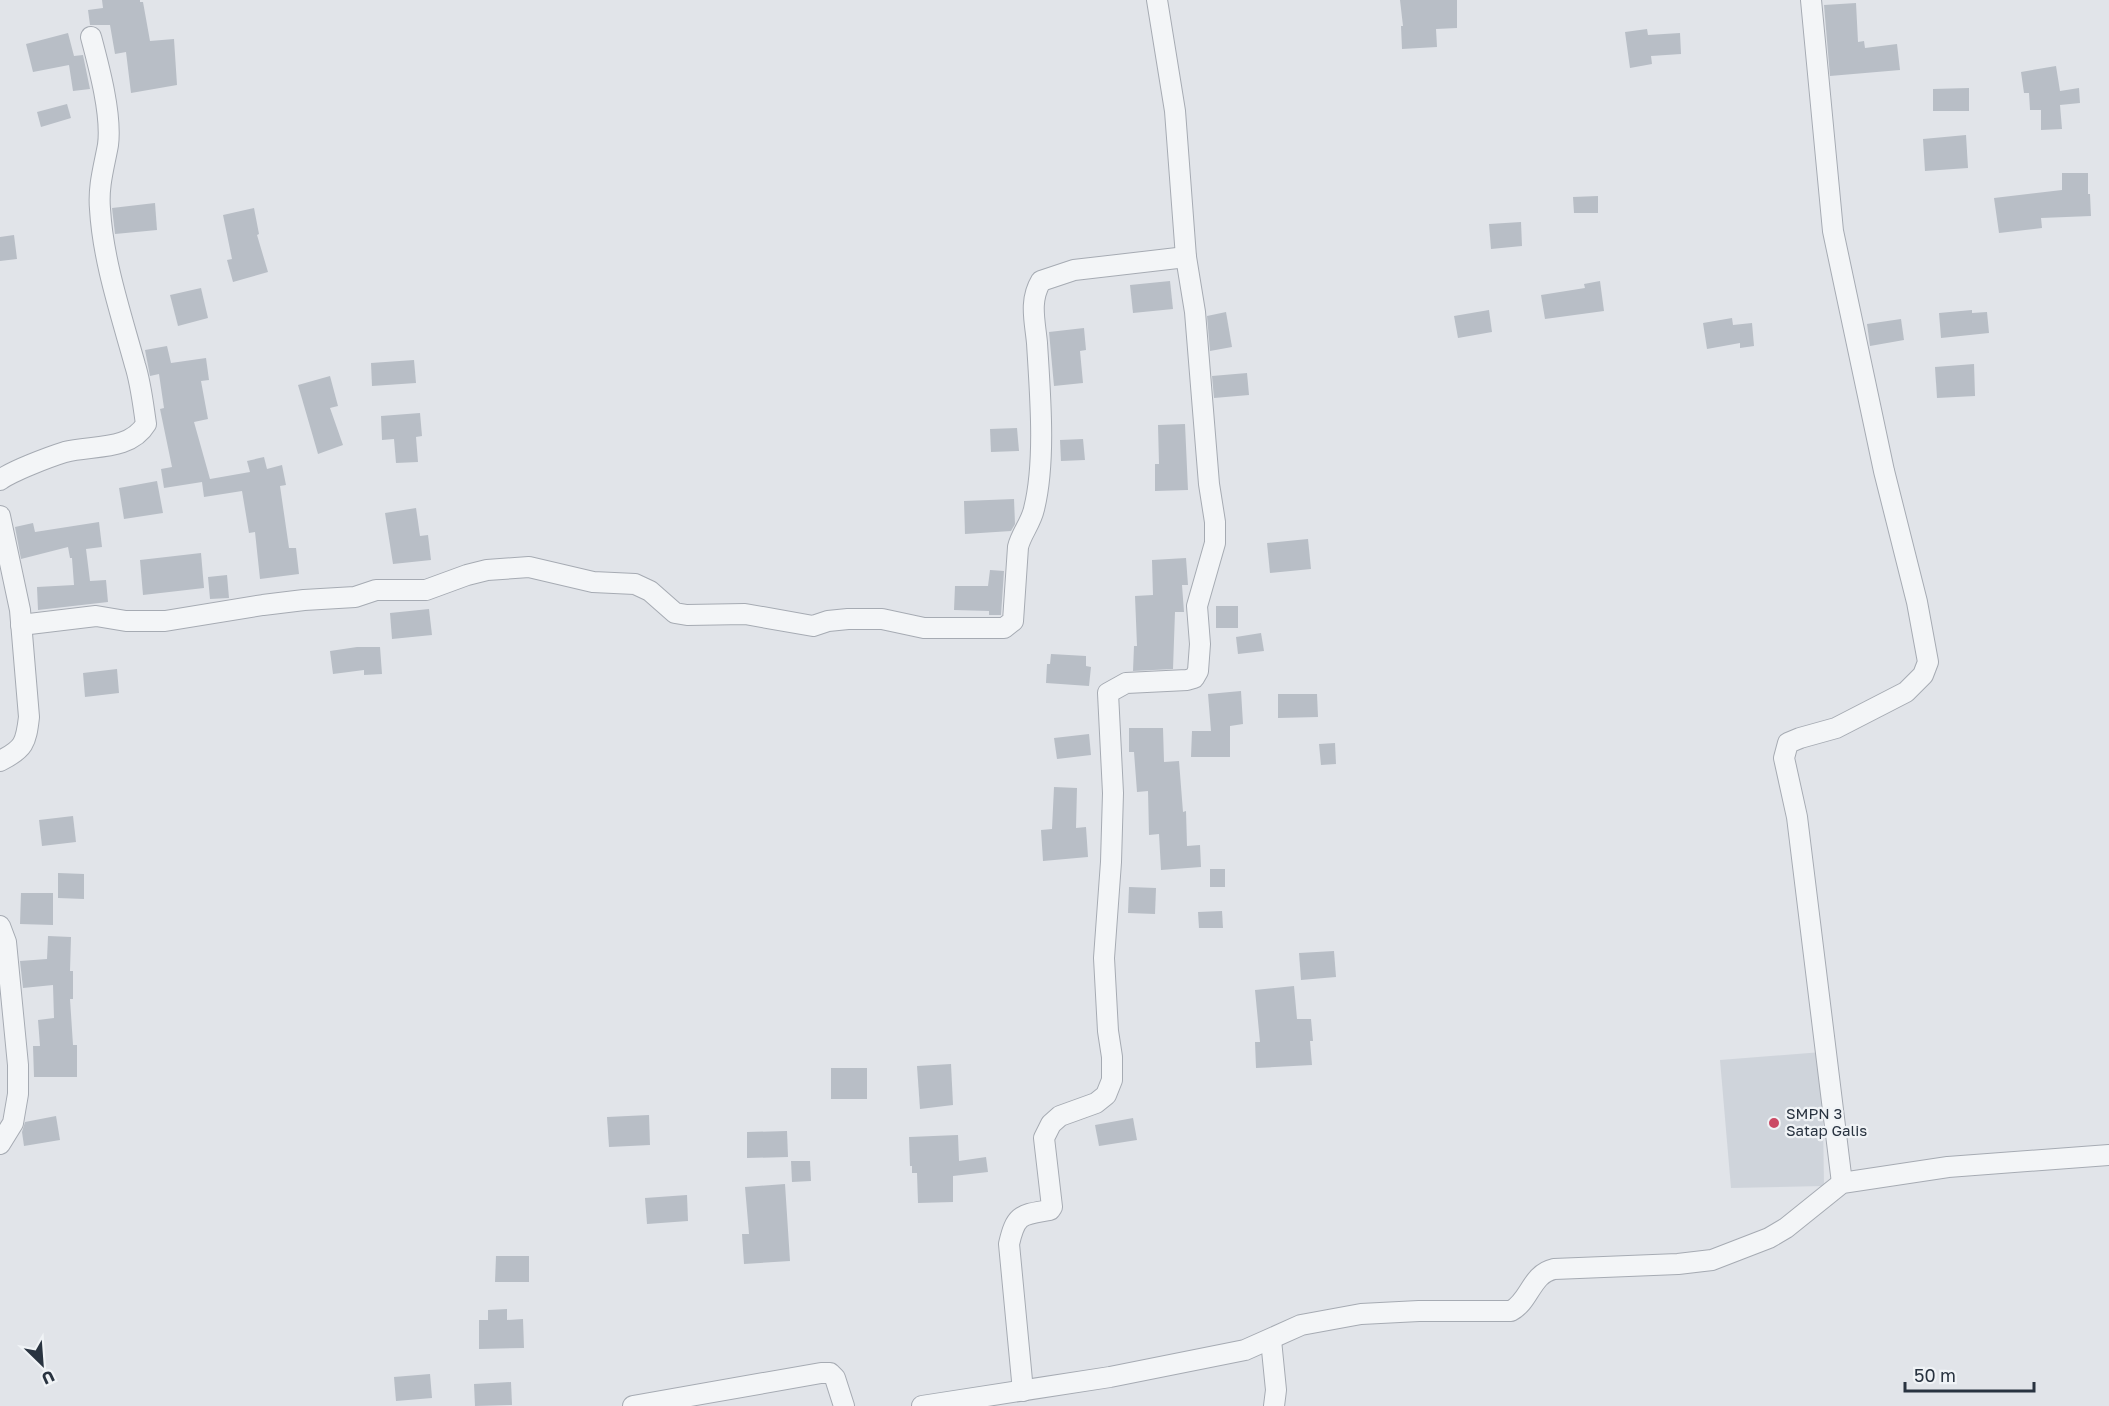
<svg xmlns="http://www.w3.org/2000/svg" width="2109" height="1406" font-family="'Golos Text',sans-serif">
<rect width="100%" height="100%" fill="#e1e4e9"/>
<!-- built -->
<path fill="#cfd4db" d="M1822 1052 1824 1186 1731 1188 1720 1060Z"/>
<!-- building -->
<g fill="#b8bec6">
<path d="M102 0H140V2H143L150 41 174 39 177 85 131 93 126 52 115 54 110 25H90L88 10 103 8Z"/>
<path d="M1400 0H1457V28L1436 29 1437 47 1402 49 1401 26H1403Z"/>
<path d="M1856 3 1858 42 1864 41 1865 48 1897 44 1900 70 1830 76 1824 5Z"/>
<path d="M1647 29 1648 35 1680 33 1681 54 1651 56 1652 64 1630 68 1625 32Z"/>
<path d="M68 33 74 56 83 55 90 89 73 91 69 65 33 72 26 44Z"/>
<path d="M2056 66 2060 91 2079 88 2080 103 2060 105 2062 129 2041 130V110H2030L2029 93H2024L2021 72Z"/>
<path d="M1969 88V111H1933V89Z"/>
<path d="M67 104 71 118 41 127 37 112Z"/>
<path d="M1966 135 1968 168 1925 171 1923 139Z"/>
<path d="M2062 173H2088V194H2090L2091 216 2041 218 2042 228 1999 233 1994 198 2062 190Z"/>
<path d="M1598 196V213H1574L1573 197Z"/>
<path d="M155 203 157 230 115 234 112 208Z"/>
<path d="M254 208 259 234 257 235 268 272 233 282 227 260 232 259 223 215Z"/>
<path d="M1521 222 1522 246 1491 249 1489 224Z"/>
<path d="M14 235 17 259 0 261V237Z"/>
<path d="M1170 281 1173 309 1133 313 1130 285Z"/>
<path d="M1600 281 1604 311 1545 319 1541 295 1585 288 1584 284Z"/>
<path d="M201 288 208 318 178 326 170 295Z"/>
<path d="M1489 310 1492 332 1458 338 1454 316Z"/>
<path d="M1972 310V313L1987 312 1989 333 1941 338 1939 313Z"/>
<path d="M1226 312 1232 347 1210 351 1207 316Z"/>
<path d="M1732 318 1733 325 1752 323 1754 346 1740 348V343L1707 349 1703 323Z"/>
<path d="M1901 319 1904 340 1870 346 1867 324Z"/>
<path d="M1084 328 1086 350 1080 351 1083 383 1054 386 1049 332Z"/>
<path d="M167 346 171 363 206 358 209 380 201 381 208 419 194 422 210 479 250 472 247 461 264 457 267 469 282 465 286 485 280 486 289 548H296L299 574 260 579 255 532 249 533 242 491 204 497 202 482 164 488 161 469 172 467 160 409 164 408 159 374 150 376 145 350Z"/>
<path d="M414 360 416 383 372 386 371 363Z"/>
<path d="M1974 364 1975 396 1937 398 1935 367Z"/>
<path d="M1247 373 1249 395 1214 398 1212 376Z"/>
<path d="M330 376 338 406 330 408 343 445 318 454 298 385Z"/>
<path d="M420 413 422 436 416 437 418 462 396 463 394 439 382 440 381 416Z"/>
<path d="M1185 424 1188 490 1155 491V464H1159L1158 425Z"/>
<path d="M1017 428 1019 451 991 452 990 429Z"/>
<path d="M1083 439 1085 460 1061 461 1060 440Z"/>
<path d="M157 481 163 513 124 519 119 488Z"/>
<path d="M1014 499 1015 524 1011 531 965 534 964 501Z"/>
<path d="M416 508 420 536 428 535 431 560 393 564 385 513Z"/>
<path d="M99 522 102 547 86 549 90 581 106 580 108 602 38 610 37 587 74 585 72 558H70L68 547 21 559 15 527 33 523 35 532Z"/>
<path d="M1308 539 1311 569 1270 573 1267 543Z"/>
<path d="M201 553 204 588 143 595 140 560Z"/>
<path d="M1186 558 1188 585H1182L1184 612H1175L1173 669 1133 671 1134 646H1137L1135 596 1153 595 1152 560Z"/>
<path d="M990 570 1004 571 1001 615H989V611L954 610 955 586H988Z"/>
<path d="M227 575 229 598 210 599 208 577Z"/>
<rect x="1216" y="606" width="22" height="22"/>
<path d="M429 609 432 635 392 639 390 613Z"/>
<path d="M1261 633 1264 651 1238 654 1236 637Z"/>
<path d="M357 647H380L382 674 364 675V670L333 674 330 651Z"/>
<path d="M1051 654 1086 656V666L1091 667 1089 686 1046 683 1047 664H1050Z"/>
<path d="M117 669 119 693 85 697 83 673Z"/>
<path d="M1241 691 1243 724 1230 726V757H1191L1192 731H1211L1208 694Z"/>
<path d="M1278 694H1317L1318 717 1278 718Z"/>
<path d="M1129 728H1163L1164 762 1179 761 1183 812 1186 811 1187 846 1200 845 1201 867 1161 870 1159 834 1149 835 1148 791 1137 792 1134 752H1129Z"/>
<path d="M1089 734 1091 755 1057 759 1054 738Z"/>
<path d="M1335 743 1336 764 1321 765 1319 744Z"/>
<path d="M1054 787 1077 788 1076 828 1086 827 1088 857 1043 861 1041 830 1052 829Z"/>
<path d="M73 816 76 842 42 846 39 820Z"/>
<rect x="1210" y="869" width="15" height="18"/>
<path d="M58 873 84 874V899L58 898Z"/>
<path d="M1129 887 1156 888 1155 914 1128 913Z"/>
<path d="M21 893H53V925L20 924Z"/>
<path d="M1222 911 1223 928H1199L1198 912Z"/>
<path d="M48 936 71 937 70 971H73V999H70L73 1045H77V1077H34L33 1046H40L38 1020 54 1018 53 985 23 988 20 961 47 959Z"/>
<path d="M1334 951 1336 977 1301 980 1299 953Z"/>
<path d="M1294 986 1297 1019H1311L1313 1041H1310L1312 1065 1256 1068 1255 1042H1260L1255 990Z"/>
<path d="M951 1064 953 1105 920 1109 917 1066Z"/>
<rect x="831" y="1068" width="36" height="31"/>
<path d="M649 1115 650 1145 609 1147 607 1117Z"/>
<path d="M56 1116 60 1140 24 1146 22 1132 25 1122Z"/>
<path d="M1133 1118 1137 1140 1099 1146 1095 1125Z"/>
<path d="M787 1131 788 1157 747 1158V1132Z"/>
<path d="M958 1135 959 1161 986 1157 988 1172 953 1176V1202L918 1203 917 1173H912V1166H910L909 1137Z"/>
<path d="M791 1161H810L811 1181 792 1182Z"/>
<path d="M785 1184 790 1261 744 1264 742 1234H749L745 1187Z"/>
<path d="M687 1195 688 1221 647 1224 645 1198Z"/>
<path d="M496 1256H529V1282H495Z"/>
<path d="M507 1309V1320L523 1319 524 1348 479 1349V1320H488V1310Z"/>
<path d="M430 1374 432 1398 396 1401 394 1377Z"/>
<path d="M511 1382 512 1405 475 1406 474 1384Z"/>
</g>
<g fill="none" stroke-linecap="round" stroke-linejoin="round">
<defs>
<g id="minor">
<path d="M1811 0 1833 231 1884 471 1917 602 1928 662 1923 675 1906 692 1836 728 1800 738 1788 743 1784 758 1797 817 1842 1183"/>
<path d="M0 480C12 471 49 457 65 452 92 445 130 451 146 424 143 404 141 384 135 365 121 314 103 261 100 209 98 186 104 167 108 145 112 115 99 67 91 37"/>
<path d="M0 516 20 610 29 717C26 743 24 749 0 761"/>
<path d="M21 625 96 616 126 621H165L263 605 304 600 355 597 376 590H426L467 575 487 570 529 567 593 582 635 584 650 591 675 613 687 615 745 614 813 626 828 621 848 619H882L924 628H1004L1013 621 1018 547C1021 534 1031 523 1034 509 1046 461 1040 393 1037 343 1035 321 1029 301 1041 281L1074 270 1186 257"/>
<path d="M0 926 6 942 18 1065V1094L13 1123 0 1144"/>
<path d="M1271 1340 1276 1390 1274 1406"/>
<path d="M1023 1391 1009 1244C1016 1213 1022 1215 1050 1210L1052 1207 1044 1138 1051 1124 1060 1116 1096 1103 1106 1095 1112 1080V1057L1108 1031 1104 958 1111 862 1113 793 1108 693 1126 683 1187 680 1194 678 1198 671 1200 644 1197 606 1215 543V522L1209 484 1195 312 1186 257 1175 111 1157 0"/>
<path d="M633 1406 821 1373H830L835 1378 844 1406"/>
<path d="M922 1406 1110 1377 1245 1350 1301 1325 1361 1314 1419 1311H1511C1530 1301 1531 1274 1554 1269L1678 1264 1712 1260 1769 1238 1786 1228 1842 1183 1948 1167 2109 1155"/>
</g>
</defs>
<!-- minor casing -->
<use href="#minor" stroke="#a6abb3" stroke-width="22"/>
<!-- minor -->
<use href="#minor" stroke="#f3f5f7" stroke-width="20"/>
</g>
<!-- markers -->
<circle fill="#cb4964" stroke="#f0f3f6" stroke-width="2" cx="1774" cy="1123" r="6"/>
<g text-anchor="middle" stroke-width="4.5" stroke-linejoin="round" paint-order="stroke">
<!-- poi labels -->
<g font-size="15" fill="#293340" stroke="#f0f3f6" text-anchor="start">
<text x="1786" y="1119">SMPN 3<tspan x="1786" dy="17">Satap Galis</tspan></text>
</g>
</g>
<!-- north arrow -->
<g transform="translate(42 1364) rotate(155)" stroke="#f0f3f6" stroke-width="4.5" paint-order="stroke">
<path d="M0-4.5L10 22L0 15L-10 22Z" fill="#293340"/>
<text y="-9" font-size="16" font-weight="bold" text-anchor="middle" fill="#293340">U</text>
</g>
<!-- scale -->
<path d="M1905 1382v9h129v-9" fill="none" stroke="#293340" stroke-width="3"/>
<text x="1914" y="1382" font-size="18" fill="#293340" stroke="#f0f3f6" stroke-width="4.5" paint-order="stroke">50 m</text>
</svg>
